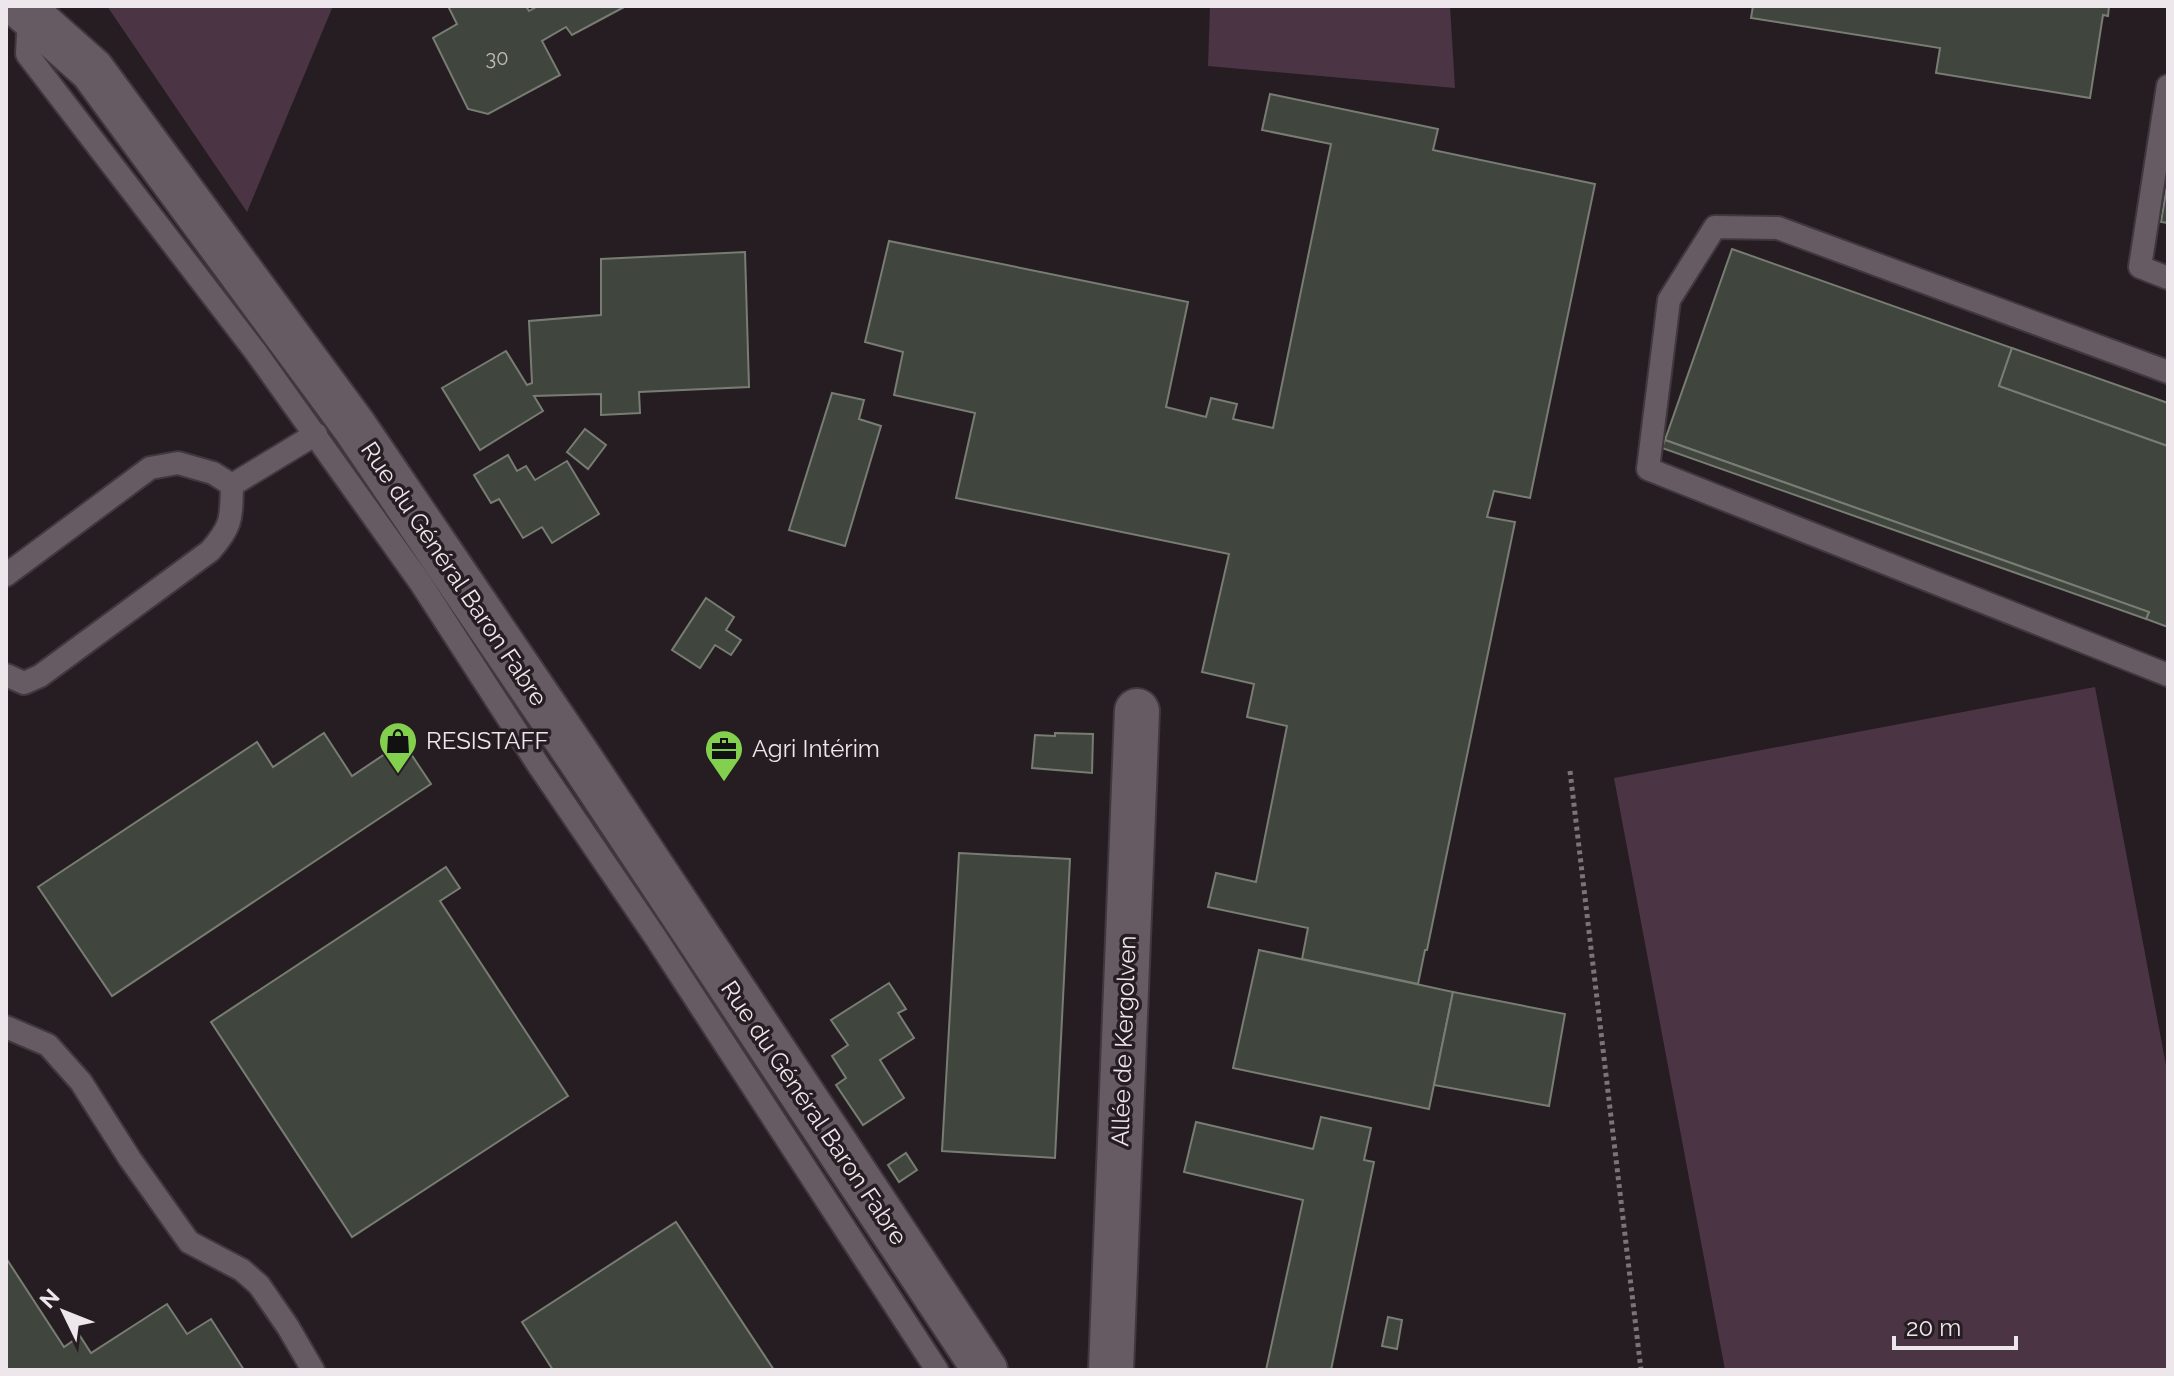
<svg xmlns="http://www.w3.org/2000/svg" width="2174" height="1376" font-family="Raleway,sans-serif">
<rect width="100%" height="100%" fill="#261d23"/>
<!-- green -->
<g fill="#4b3444">
<path d="M107 6H333L247 212Z"/>
<path d="M1210 6H1450L1455 88 1208 66Z"/>
<path d="M2095 687 2168 1076V1370H1725L1614 778Z"/>
</g>
<!-- building -->
<g fill="#40463d" stroke="#777d73" stroke-width="2">
<path d="M448 6H526L529 11 538 6H626L572 35 566 27 542 41 560 75 488 114 468 109 433 38 457 24Z"/>
<path d="M1753 6H2109L2108 16 2103 15 2090 98 1936 73 1940 48 1751 18Z"/>
<path d="M1270 94 1438 129 1433 150 1595 184 1530 498 1494 491 1487 517 1515 522 1427 950H1425L1418 984 1302 959 1308 928 1208 907 1216 873 1256 882 1287 726 1247 717 1254 684 1202 672 1229 554 956 498 975 413 894 395 903 352 865 342 889 241 1188 302 1166 407 1206 417 1211 398 1237 404 1233 419 1273 428 1331 144 1262 130Z"/>
<path d="M2168 180V223L2161 222Z"/>
<path d="M1732 249 2012 348 1999 386 2168 446V627L2146 619 2149 612 1665 440Z"/>
<path d="M745 252 749 387 639 392 640 413 601 415V394L534 396 543 411 480 450 442 388 506 351 527 385 532 383 529 321 601 315V259Z"/>
<path d="M2012 348 2168 403V446L1999 386Z"/>
<path d="M832 393 864 400 859 419 881 426 845 546 789 530Z"/>
<path d="M585 429 606 445 588 469 567 452Z"/>
<path d="M1665 440 2149 612 2146 619 1662 448Z"/>
<path d="M508 455 517 471 526 466 535 480 567 461 599 514 552 543 542 527 523 538 499 499 491 503 474 475Z"/>
<path d="M706 598 734 617 726 630 741 640 731 655 715 645 700 668 672 650Z"/>
<path d="M324 733 352 776 403 742 431 784 112 996 38 887 257 742 273 767Z"/>
<path d="M1055 733 1093 734 1092 773 1032 768 1035 735 1055 736Z"/>
<path d="M959 853 1070 859 1055 1158 942 1151Z"/>
<path d="M446 867 460 888 440 901 568 1096 352 1237 211 1022Z"/>
<path d="M1259 950 1453 992 1429 1109 1233 1068Z"/>
<path d="M889 983 906 1009 898 1013 914 1038 880 1060 904 1098 863 1125 836 1085 846 1078 832 1056 848 1045 831 1020Z"/>
<path d="M1453 992 1565 1014 1549 1106 1434 1085Z"/>
<path d="M1321 1117 1371 1128 1364 1160 1374 1162 1331 1370H1266L1303 1200 1184 1172 1196 1122 1313 1149Z"/>
<path d="M906 1153 917 1170 899 1182 888 1165Z"/>
<path d="M676 1222 774 1370H553L522 1322Z"/>
<path d="M6 1258 64 1347 80 1336 91 1353 167 1304 187 1334 211 1319 244 1370H6Z"/>
<path d="M1388 1317 1402 1320 1397 1349 1382 1346Z"/>
</g>
<g fill="none" stroke-linecap="round" stroke-linejoin="round">
<defs>
<g id="lane">
<path d="M29 14 27 54 255 351 420 582 539 766 656 938 937 1370"/>
<path d="M2168 86 2140 267 2168 278"/>
<path d="M2168 372 1778 228 1715 227 1669 300 1648 469 2168 675"/>
<path d="M232 485 316 434"/>
<path d="M6 575 150 468 178 463 213 473 232 485"/>
<path d="M6 675 24 683 40 676 210 551C233 525 231 518 232 485"/>
<path d="M6 1027 48 1045 81 1082 130 1159 189 1242 242 1270 259 1285 288 1327 313 1370"/>
</g>
<path id="street" d="M1111 1370 1137 711"/>
<path id="secondary" d="M20 6 92 70 354 426 578 756 985 1370"/>
</defs>
<!-- lane casing -->
<use href="#lane" stroke="#40383e" stroke-width="26"/>
<!-- street casing -->
<use href="#street" stroke="#40383e" stroke-width="48"/>
<!-- secondary casing -->
<use href="#secondary" stroke="#40383e" stroke-width="48"/>
<!-- path -->
<path stroke="#7b7378" stroke-width="5" stroke-dasharray="4 4" stroke-linecap="butt" d="M1570 771 1641 1370"/>
<!-- lane -->
<use href="#lane" stroke="#665b63" stroke-width="22"/>
<!-- street -->
<use href="#street" stroke="#665b63" stroke-width="44"/>
<!-- secondary -->
<use href="#secondary" stroke="#665b63" stroke-width="44"/>
</g>
<!-- icons -->
<defs>
<symbol id="shop-pin" viewBox="-11 -11 22 30"><path d="M0 17L-7.5 6A9.5 9.5 0 1 1 7.5 6Z" fill="#83d04e" stroke="#261d23"/><path d="M-5-2.5h2.3a2.7 3.5 0 0 1 5.4 0H5L5.5 6h-11ZM-1.5-2.5h3a1.5 2.3 0 0 0-3 0Z" fill="#111"/></symbol>
<symbol id="office-pin" viewBox="-11 -11 22 30"><path d="M0 17L-7.5 6A9.5 9.5 0 1 1 7.5 6Z" fill="#83d04e" stroke="#261d23"/><path d="M-6-3h4V-5.5h4V-3h4V5H-6ZM-1-4.5V-3h2v-1.5ZM-6 0V1H6V0Z" fill="#111"/></symbol>
</defs>
<g fill-rule="evenodd">
<use href="#shop-pin" x="376" y="719" width="44" height="60"/>
<use href="#office-pin" x="702" y="727" width="44" height="60"/>
</g>
<g text-anchor="middle" stroke-width="7" stroke-linejoin="round" paint-order="stroke">
<!-- number labels -->
<g font-size="20" fill="#c2bebf">
<text x="497" y="65">30</text>
</g>
<!-- street labels -->
<g font-size="24" fill="#ede6ea" stroke="#261d23">
<text transform="translate(454 574) rotate(56)" y="8">Rue du Général Baron Fabre</text>
<text transform="translate(1124 1041) rotate(-88)" y="8">Allée de Kergolven</text>
<text transform="translate(814 1113) rotate(56)" y="8">Rue du Général Baron Fabre</text>
</g>
<!-- poi labels -->
<g font-size="24" fill="#ede6ea" stroke="#261d23" text-anchor="start">
<text x="426" y="749">RESISTAFF</text>
<text x="752" y="757">Agri Intérim</text>
</g>
</g>
<!-- border -->
<rect width="2174" height="1376" fill="none" stroke="#ede6ea" stroke-width="16"/>
<!-- north arrow -->
<g transform="translate(64 1312) rotate(313)" stroke="#261d23" stroke-width="6" paint-order="stroke">
<path d="M0-6L14 30L0 20L-14 30Z" fill="#ede6ea"/>
<text y="-12" font-size="22" font-weight="bold" text-anchor="middle" fill="#ede6ea">N</text>
</g>
<!-- scale -->
<path d="M1894 1336v12h122v-12" fill="none" stroke="#ede6ea" stroke-width="4"/>
<text x="1906" y="1336" font-size="24" fill="#ede6ea" stroke="#261d23" stroke-width="6" paint-order="stroke">20 m</text>
</svg>
